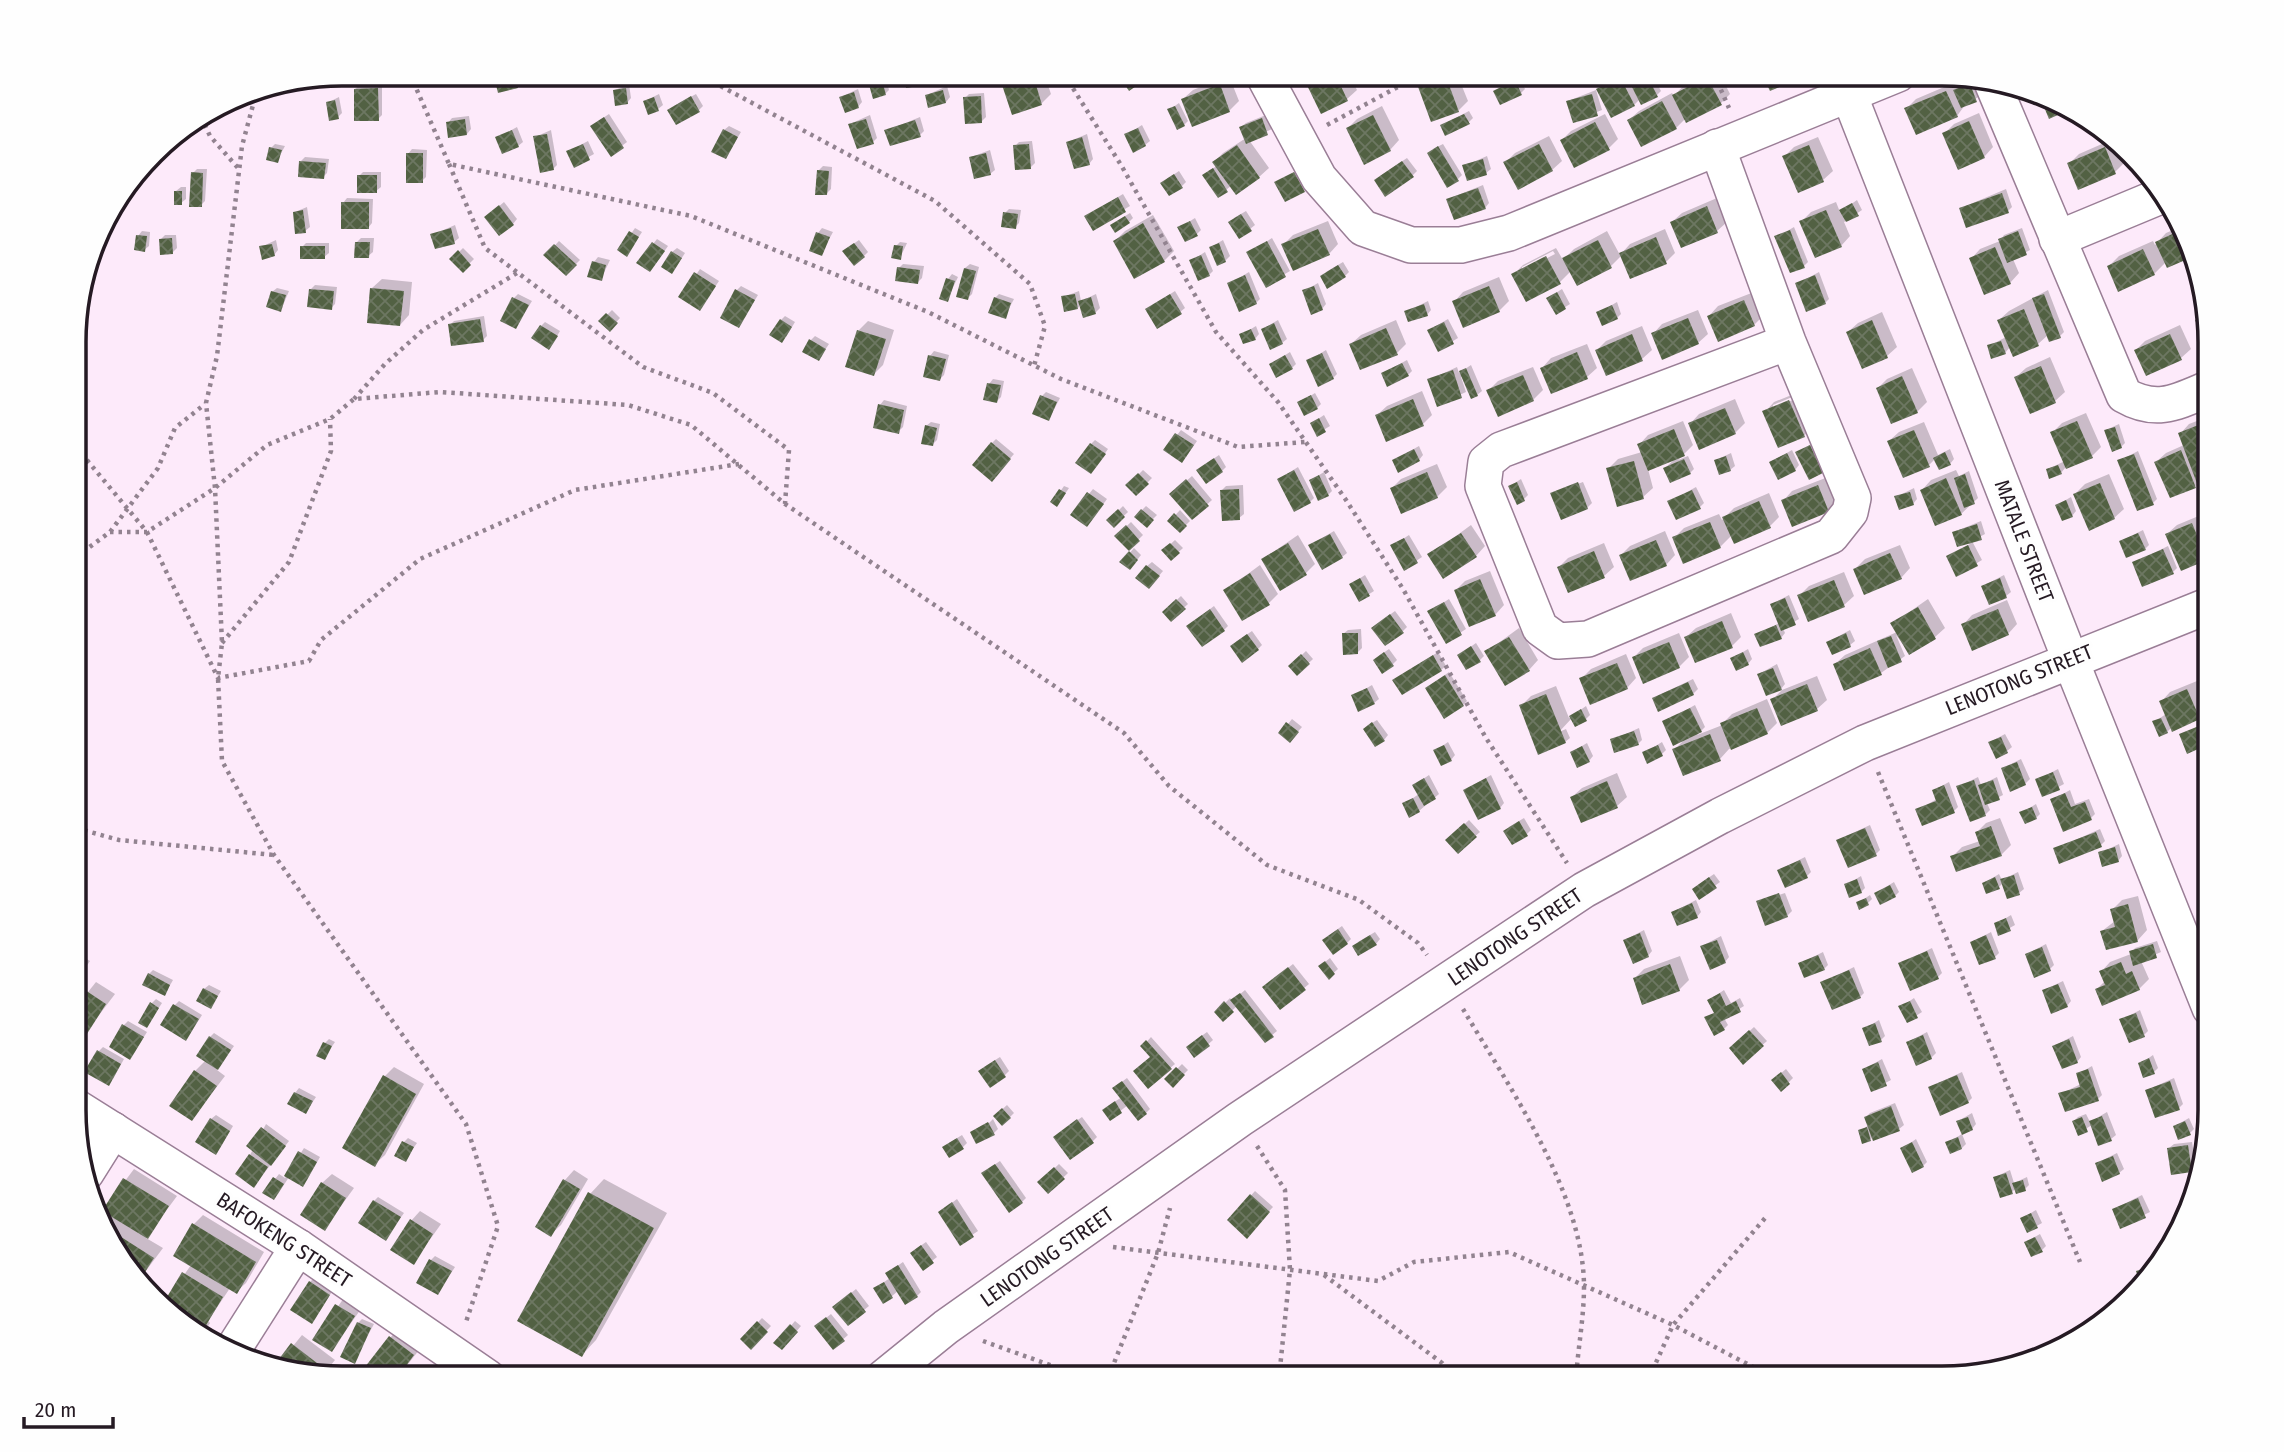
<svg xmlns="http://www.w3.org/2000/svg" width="2284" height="1452" font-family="'Fira Sans Condensed',sans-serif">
<defs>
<pattern id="building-cross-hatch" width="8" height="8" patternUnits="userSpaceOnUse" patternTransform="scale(1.75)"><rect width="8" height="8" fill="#526143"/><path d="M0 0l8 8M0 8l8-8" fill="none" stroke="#6d7762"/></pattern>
</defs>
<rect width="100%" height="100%" fill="#fdeafa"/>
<!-- shadow -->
<g fill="#0003" fill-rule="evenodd">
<path d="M500 74H520L521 82 517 87 496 77Z"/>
<path d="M885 74 889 90 885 94 870 81Z"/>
<path d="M906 74H933L934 78 930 83 908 86Z"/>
<path d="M1020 74H1044L1051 94 1041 104 1004 85Z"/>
<path d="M1120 74H1143L1145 76 1130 88Z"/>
<path d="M1310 74H1349L1357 90 1347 99 1305 78Z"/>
<path d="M1433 74H1457L1468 101 1458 111 1419 85Z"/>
<path d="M1625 74 1627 77 1630 74H1652L1661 91 1657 95 1640 99 1634 105 1598 89Z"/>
<path d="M1708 74H1720L1730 94 1721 103 1686 118 1676 128 1629 120 1639 111 1672 93 1674 96 1683 86Z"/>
<path d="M1229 76 1239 101 1229 111 1183 99 1193 90Z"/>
<path d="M1519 77 1525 89 1521 93 1495 91Z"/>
<path d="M1974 81 1980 96 1965 105 1957 116 1906 109 1916 99 1956 82 1958 87Z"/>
<path d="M629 84 631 98 627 103 615 90Z"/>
<path d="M360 85H382V115L378 119 355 89Z"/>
<path d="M947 86 950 97 946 102 927 95Z"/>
<path d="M858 89 862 102 858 107 841 97Z"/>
<path d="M1596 90 1602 110 1574 121 1568 101Z"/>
<path d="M984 93 986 117 982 121 965 98 969 94Z"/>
<path d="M659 94 663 105 658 109 645 101Z"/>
<path d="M696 94 703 106 699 110 674 106Z"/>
<path d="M339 97 342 113 338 117 327 103Z"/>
<path d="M1179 103 1188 121 1184 125 1169 110Z"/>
<path d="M1382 106 1399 140 1390 150 1348 128 1357 119Z"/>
<path d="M1469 111 1473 118 1469 122 1442 125Z"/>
<path d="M1979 113 1993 147 1984 157 1945 133 1954 124Z"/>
<path d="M609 114 627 142 611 154 597 122Z"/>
<path d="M1605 114 1618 139 1609 148 1562 140 1571 131Z"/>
<path d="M870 115 877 138 873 142 850 124Z"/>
<path d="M1266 115 1272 129 1249 140 1269 168 1259 177 1231 186 1218 196 1208 171 1217 166 1214 162 1223 153 1246 138 1241 127 1246 123Z"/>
<path d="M469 116 471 129 467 134 448 123 452 118Z"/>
<path d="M920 117 924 131 920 135 886 131Z"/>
<path d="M1142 125 1150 141 1145 145 1126 135Z"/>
<path d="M729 126 741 132 726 157 724 130Z"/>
<path d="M517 127 523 142 518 146 497 138Z"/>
<path d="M551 130 557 165 553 169 535 137Z"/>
<path d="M1087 134 1093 159 1089 164 1068 142Z"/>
<path d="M1549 136 1562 161 1552 170 1506 162 1515 153Z"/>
<path d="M1818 137 1833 171 1823 180 1784 157 1794 147Z"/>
<path d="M2111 140 2124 163 2115 172 2069 164 2079 154Z"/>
<path d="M588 141 594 154 574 165 569 151Z"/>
<path d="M1032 141 1035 163 1031 167 1015 146 1019 142Z"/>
<path d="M275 144 285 146 277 161 271 148Z"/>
<path d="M1443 144 1462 175 1458 179 1433 149Z"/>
<path d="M412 149 427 150 426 177 422 181 408 154Z"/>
<path d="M990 150 995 170 990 174 971 157Z"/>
<path d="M1487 156 1491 169 1486 173 1464 166Z"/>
<path d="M305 157 329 159 327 173 323 177 301 161Z"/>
<path d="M1407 158 1417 171 1412 176H1380Z"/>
<path d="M823 166 832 167 831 189 826 194 818 171Z"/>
<path d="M197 169H207L205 201 201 205 193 173Z"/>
<path d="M1299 169 1308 186 1304 191 1277 183Z"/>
<path d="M1179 171 1186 182 1182 186 1167 179Z"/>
<path d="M363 172H381V187L376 191 359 176Z"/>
<path d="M1483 185 1489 203 1485 208 1448 199Z"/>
<path d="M181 187H186V199L181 203 176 191Z"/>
<path d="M2006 189 2012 207 2008 211 1961 208Z"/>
<path d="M1123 194 1130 206 1093 228 1086 216Z"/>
<path d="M347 198 373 199 372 223 368 228 343 203Z"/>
<path d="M1717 198 1727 222 1717 231 1682 246 1672 222 1682 213Z"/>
<path d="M1857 200 1862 210 1844 222 1850 236 1841 246 1801 222 1811 212 1836 202 1840 212Z"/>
<path d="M504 202 517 219 513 224 491 213Z"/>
<path d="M307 207 310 227 305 231 295 212Z"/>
<path d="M1009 209 1021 210 1019 223 1015 227 1005 213Z"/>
<path d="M1246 211 1255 225 1240 237 1234 218Z"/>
<path d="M1130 213 1133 218 1129 222 1117 221Z"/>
<path d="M1153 215 1174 251 1164 261 1115 241 1125 231Z"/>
<path d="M1195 218 1201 230 1197 234 1179 228Z"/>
<path d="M1328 221 1338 244 1329 254 1283 245 1293 235Z"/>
<path d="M455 225 459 238 454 242 432 235Z"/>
<path d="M1794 227 1808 262 1804 266 1777 237Z"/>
<path d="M2180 227 2189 256 2166 262 2154 274 2109 266 2119 256 2153 241 2155 245 2166 233Z"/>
<path d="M635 228 642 232 627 255 620 250Z"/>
<path d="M822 228 833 232 821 254 818 233Z"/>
<path d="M2022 228 2030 250 2013 259 2019 273 2010 283 1971 259 1980 249 2000 241 2004 235Z"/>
<path d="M1665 229 1675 253 1666 262 1622 255 1611 266 1577 283 1571 271 1560 282 1513 275 1523 265 1556 248 1563 260 1574 249 1607 231 1620 255 1630 244ZM1553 251 1555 254 1522 271V267Z"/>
<path d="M142 231 150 232 149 246 144 250 138 236Z"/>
<path d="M165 235H176L177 248 172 253 161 239Z"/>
<path d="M361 238H374L373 252 368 256 357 242Z"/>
<path d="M1272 238 1290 271 1266 285 1249 253Z"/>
<path d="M657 239 668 246 654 266 639 262Z"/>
<path d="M276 240 278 250 274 255 261 247Z"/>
<path d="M859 240 868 252 864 256 849 247Z"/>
<path d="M1223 240 1230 256 1225 261 1211 247Z"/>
<path d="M559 241 580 260 566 274 546 255Z"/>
<path d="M900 242 907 243 900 258 896 246Z"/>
<path d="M306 243H329V253L324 257 302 247Z"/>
<path d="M463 248 474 259 463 270 452 259Z"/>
<path d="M677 248 685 253 676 267 672 252Z"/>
<path d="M1205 252 1213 271 1209 275 1191 261Z"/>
<path d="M598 257 610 260 601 279 594 262Z"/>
<path d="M1343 262 1349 272 1345 276 1326 272Z"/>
<path d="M903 264 924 266 922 278 918 282 899 268Z"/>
<path d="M970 264 979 267 972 294 968 298 965 268Z"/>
<path d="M700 269 719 281 700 309 681 297Z"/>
<path d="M1249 272 1260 299 1256 303 1229 284Z"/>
<path d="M1819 272 1829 299 1825 303 1797 284Z"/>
<path d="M952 274 958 277 947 300 948 279Z"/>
<path d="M1499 277 1509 301 1499 311 1454 302 1463 292Z"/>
<path d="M382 279 412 282 409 315 400 325 372 288Z"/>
<path d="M1318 283 1326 304 1322 309 1304 291Z"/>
<path d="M315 285 337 287 335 304 331 308 311 289Z"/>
<path d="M741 286 758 295 739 326 737 290Z"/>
<path d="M277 288 289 291 281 310 272 292Z"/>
<path d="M1562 289 1570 304 1556 313 1548 298Z"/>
<path d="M2048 290 2064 332 2060 336 2048 335 2038 344 2014 354 2010 347 2005 353 1989 346 2006 337 1999 320 2009 311Z"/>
<path d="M1079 291 1081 301 1096 294 1100 308 1095 313 1081 304 1078 308 1063 297Z"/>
<path d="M1175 291 1185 308 1180 312 1147 309Z"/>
<path d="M1754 292 1764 315 1754 325 1709 316 1718 306Z"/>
<path d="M518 294 532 301 516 327 514 298Z"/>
<path d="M999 294 1014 299 1005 316 995 298Z"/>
<path d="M1428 301 1431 310 1427 315 1406 312Z"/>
<path d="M1617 302 1621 314 1617 318 1598 313Z"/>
<path d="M612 310 620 318 610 329 601 321Z"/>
<path d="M1698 310 1708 334 1698 343 1653 334 1662 324Z"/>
<path d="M1882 312 1897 347 1887 356 1848 332 1858 323Z"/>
<path d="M2206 312 2210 325 2208 344 2197 321Z"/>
<path d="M484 316 487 336 483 340 450 325 454 321Z"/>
<path d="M785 316 795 322 786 337 781 320Z"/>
<path d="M1448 319 1458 338 1438 350 1429 330Z"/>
<path d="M1278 320 1287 339 1282 343 1263 329Z"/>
<path d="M1396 320 1406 344 1397 353 1351 344 1361 335Z"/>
<path d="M868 321 894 330 883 365 874 374 858 331Z"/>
<path d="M545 322 560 331 553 343 541 326Z"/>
<path d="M2180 325 2191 349 2181 358 2136 350 2145 341Z"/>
<path d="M1256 326 1259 334 1255 339 1241 335Z"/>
<path d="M1642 326 1652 350 1642 359 1607 374 1597 350 1606 341Z"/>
<path d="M815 336 829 344 819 359 811 340Z"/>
<path d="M1587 344 1597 368 1587 377 1542 368 1551 358Z"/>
<path d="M1326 350 1337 374 1333 378 1308 361Z"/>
<path d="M934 351 949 355 944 375 940 379 930 356Z"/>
<path d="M1290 352 1296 364 1292 368 1271 364Z"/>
<path d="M2050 357 2065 392 2055 401 2016 377 2026 368Z"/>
<path d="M1407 360 1412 371 1408 375 1383 373Z"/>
<path d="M1471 365 1482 391 1477 395 1463 376 1461 377 1466 392 1438 405 1429 380 1457 367 1459 373Z"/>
<path d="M1533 367 1543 390 1533 400 1489 390 1498 381Z"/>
<path d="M1912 368 1927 402 1917 412 1878 388 1887 379Z"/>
<path d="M993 379 1004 381 1001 397 997 401 989 384Z"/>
<path d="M1422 391 1432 415 1423 424 1377 415 1387 406Z"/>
<path d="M1046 392 1060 398 1049 419 1042 396Z"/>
<path d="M1799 392 1813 426 1804 436 1765 412 1774 402ZM1797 395 1798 398 1773 408V405Z"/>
<path d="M1315 393 1321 404 1317 408 1299 403Z"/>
<path d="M1735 399 1745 423 1735 433 1690 424 1699 414Z"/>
<path d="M884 400 907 406 903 427 898 432 880 405Z"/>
<path d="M2086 413 2101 447 2092 456 2065 468 2061 473 2048 469 2065 461 2053 432 2062 423Z"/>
<path d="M1324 415 1330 426 1317 434 1312 423Z"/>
<path d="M2210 416V480L2171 496 2156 462 2166 453 2184 445 2180 434 2189 424Z"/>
<path d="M1683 421 1693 445 1678 460 1688 456 1694 469 1690 473 1665 468 1676 458 1648 469 1653 488 1643 497 1608 469 1618 459 1642 452 1639 445 1648 435Z"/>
<path d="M931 422 940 424 937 440 933 444 926 426Z"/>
<path d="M1924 422 1938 455 1950 449 1954 459 1950 464 1935 459 1929 465 1889 441 1899 432Z"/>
<path d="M2119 424 2125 443 2121 447 2106 430Z"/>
<path d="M1181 430 1197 441 1186 457 1165 450Z"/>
<path d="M996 439 1014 454 992 479V443Z"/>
<path d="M1095 440 1108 449 1095 468 1091 444Z"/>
<path d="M1814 442 1827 468 1822 472 1797 453Z"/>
<path d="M1419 446 1423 455 1419 460H1394Z"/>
<path d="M1792 450 1799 465 1795 470 1771 462Z"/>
<path d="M2138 451 2157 499 2153 503 2119 461Z"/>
<path d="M1731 453 1735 466 1730 470 1716 460Z"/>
<path d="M1219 455 1226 467 1222 471 1203 466Z"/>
<path d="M1437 464 1447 487 1437 497 1392 488 1401 479Z"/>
<path d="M1298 467 1314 498 1310 502 1279 479Z"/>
<path d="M1143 470 1152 478 1136 494 1128 485Z"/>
<path d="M1956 470 1959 476 1969 471 1978 498 1961 514 1922 490 1931 480Z"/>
<path d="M1324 472 1332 491 1328 495 1311 480Z"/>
<path d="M2109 474 2124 509 2114 518 2075 494 2085 484Z"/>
<path d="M1192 476 1212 500 1192 518 1176 490Z"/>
<path d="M1828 477 1838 501 1828 510 1783 501 1792 491Z"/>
<path d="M1521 479 1528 495 1524 499 1510 486Z"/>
<path d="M1583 482 1592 503 1587 508 1552 493Z"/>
<path d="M1243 485 1244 514 1239 518 1222 490 1226 486Z"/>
<path d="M1064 486 1069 488 1061 500 1053 502Z"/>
<path d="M1696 487 1704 503 1700 507 1669 502Z"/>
<path d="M1914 488 1917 499 1913 504 1896 497Z"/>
<path d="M1093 489 1107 499 1091 521 1072 515Z"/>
<path d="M1769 493 1779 517 1770 526 1732 535 1720 547 1674 538 1684 528 1719 514 1722 520 1734 508Z"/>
<path d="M2071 497 2076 511 2072 516 2057 505Z"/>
<path d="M1123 506 1128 512 1114 525 1109 520Z"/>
<path d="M1146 506 1157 515 1147 525 1136 516Z"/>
<path d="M1180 510 1190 521 1180 531 1170 521Z"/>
<path d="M2201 515 2210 535V555L2182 569 2167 534 2177 525Z"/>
<path d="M1981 521 1985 534 1972 541 1982 560 1957 575 1948 557 1970 544 1954 532Z"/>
<path d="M1131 522 1143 535 1129 549 1116 536Z"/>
<path d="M1471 525 1485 546 1476 556 1430 555Z"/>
<path d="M2143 530 2149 545 2145 549 2121 541Z"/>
<path d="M1334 531 1347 553 1342 557 1310 545Z"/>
<path d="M1665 531 1675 555 1666 565 1621 555 1630 546Z"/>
<path d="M1298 535 1315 564 1306 573 1263 559Z"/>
<path d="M1409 535 1422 557 1404 569 1392 546Z"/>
<path d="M1175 540 1183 548 1171 559 1164 550Z"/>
<path d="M1604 543 1614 567 1604 576 1559 567 1568 558Z"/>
<path d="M1900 545 1910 568 1901 578 1855 569 1865 559Z"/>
<path d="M2168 546 2177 568 2173 572 2134 563Z"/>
<path d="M1134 548 1141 555 1134 564 1122 562Z"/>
<path d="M1152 562 1163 571 1153 583 1147 566Z"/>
<path d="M1260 565 1278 594 1269 603 1226 590Z"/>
<path d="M1490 571 1504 605 1495 615 1456 590 1465 581Z"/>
<path d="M1844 572 1854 596 1844 605 1799 596 1809 586Z"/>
<path d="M1365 575 1374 591 1360 600 1351 584Z"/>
<path d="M2004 575 2011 592 2006 596 1983 586Z"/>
<path d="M1789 595 1799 619 1783 628 1785 633 1781 638 1757 635 1779 623 1772 604Z"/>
<path d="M1181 596 1188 604 1171 619 1164 612Z"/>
<path d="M1449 599 1466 629 1446 642 1430 611Z"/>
<path d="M1928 599 1945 628 1935 637 1909 652 1896 635 1905 656 1881 673 1835 664 1845 655 1897 632 1892 624Z"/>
<path d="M2007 600 2017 624 2008 634 1963 625 1972 615Z"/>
<path d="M1214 606 1228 626 1224 630 1193 622Z"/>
<path d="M1395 611 1407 627 1403 631 1377 624Z"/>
<path d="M1731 613 1741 637 1732 646 1686 637 1696 628Z"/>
<path d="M1519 628 1538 660 1529 670 1486 652Z"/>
<path d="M1361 629 1362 648 1358 652 1343 634 1348 630Z"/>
<path d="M1850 630 1855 641 1850 645 1828 642Z"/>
<path d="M1252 631 1262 645 1258 649 1236 642Z"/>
<path d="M1679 633 1689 657 1679 667 1634 657 1643 648Z"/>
<path d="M1476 643 1484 656 1480 660 1459 655Z"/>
<path d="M1389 649 1397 660 1392 665 1379 656Z"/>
<path d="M1748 649 1752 659 1748 664 1733 658Z"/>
<path d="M1306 651 1313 659 1297 674 1290 666Z"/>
<path d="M1438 652 1446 666 1441 670 1394 680Z"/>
<path d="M1626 654 1636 678 1627 688 1581 679 1591 669Z"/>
<path d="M1777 664 1785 684 1781 689 1759 674Z"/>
<path d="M1449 672 1467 701 1463 705 1427 688Z"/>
<path d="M1817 676 1827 700 1817 709 1782 724 1772 700 1782 690Z"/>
<path d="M1693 679 1698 689 1693 694 1659 709 1654 699 1659 695Z"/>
<path d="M2197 681 2209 708 2199 718 2172 727 2167 732 2154 722 2166 714 2161 702 2170 692Z"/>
<path d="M1372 685 1379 699 1374 703 1353 696Z"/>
<path d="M1556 686 1569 718 1586 706 1590 715 1586 719 1572 718 1559 732 1566 729 1570 738 1565 742 1521 706 1531 696Z"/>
<path d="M1767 699 1777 723 1767 733 1729 749 1720 759 1674 750 1685 739 1664 722 1695 705 1705 727 1697 735 1720 726 1732 714Z"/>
<path d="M1292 719 1302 727 1294 736 1288 724Z"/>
<path d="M1377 720 1388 735 1384 740 1369 725Z"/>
<path d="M2204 723 2210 738 2206 744 2181 735Z"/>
<path d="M1639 728 1642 740 1638 744 1612 740Z"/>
<path d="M2005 734 2012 747 2007 751 1990 742Z"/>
<path d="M1448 742 1455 755 1451 760 1435 751Z"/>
<path d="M1662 742 1666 750 1662 754 1644 753Z"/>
<path d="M1587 743 1593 756 1589 761 1572 752Z"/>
<path d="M2021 759 2030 779 2025 784 2003 768Z"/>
<path d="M2058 769 2064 784 2043 795 2037 780Z"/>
<path d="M1617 773 1627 797 1617 806 1572 797 1582 788Z"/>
<path d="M1429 775 1439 794 1419 811 1404 804 1419 794 1414 785Z"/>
<path d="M1491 775 1504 803 1500 808 1465 790Z"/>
<path d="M1978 777 1981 785 1997 777 2003 795 1987 803 1990 810 1986 814 1971 820 1958 787Z"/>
<path d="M1949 782 1958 807 1954 811 1917 810 1937 799 1934 790Z"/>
<path d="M2070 790 2075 804 2089 799 2095 814 2091 818 2052 800Z"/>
<path d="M2036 804 2040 814 2036 818 2021 813Z"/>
<path d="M1524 818 1531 830 1527 834 1509 827Z"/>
<path d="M2000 818 2011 845 2001 855 1952 857 1962 847 1980 841 1977 832 1986 823Z"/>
<path d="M1469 820 1480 832 1458 851 1448 840Z"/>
<path d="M1870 825 1880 850 1876 854 1838 840Z"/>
<path d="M2100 829 2105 841 2101 845 2055 849Z"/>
<path d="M2119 844 2122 856 2118 861 2100 853Z"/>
<path d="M1805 857 1811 872 1807 876 1779 870Z"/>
<path d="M2018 872 2024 889 2019 893 2003 883 1999 887 1984 883 1999 874 2002 880Z"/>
<path d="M1714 874 1720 882 1700 897 1698 885Z"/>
<path d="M1861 876 1865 888 1861 892 1846 885Z"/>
<path d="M1894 882 1899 892 1895 896 1876 893Z"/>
<path d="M1785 893 1792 911 1787 916 1758 902Z"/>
<path d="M1870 895 1872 899 1868 903H1858Z"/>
<path d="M2138 896 2147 930 2138 940 2107 948 2102 931 2115 921 2112 910 2122 900Z"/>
<path d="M1696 900 1701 912 1697 917 1673 912Z"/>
<path d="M2011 915 2015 925 1999 934 1996 924Z"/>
<path d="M1342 926 1351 939 1347 943 1328 936Z"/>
<path d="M1644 930 1652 951 1648 956 1625 940Z"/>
<path d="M1375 932 1380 939 1376 944 1358 942Z"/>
<path d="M1991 932 1999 953 1995 957 1972 942Z"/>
<path d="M1721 936 1729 957 1725 962 1702 946Z"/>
<path d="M2157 941 2161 952 2141 961 2149 979 2139 989H2097L2105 981 2101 972 2110 962 2131 954 2135 948Z"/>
<path d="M2046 944 2054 965 2050 969 2027 954Z"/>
<path d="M1932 948 1942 973 1938 977 1901 963Z"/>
<path d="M1823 952 1828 965 1824 969 1801 963Z"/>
<path d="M80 955 90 961 76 982V960Z"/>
<path d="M1680 956 1689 980 1679 990 1635 978 1644 969Z"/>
<path d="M1330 958 1338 969 1329 977 1320 966Z"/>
<path d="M1293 964 1309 984 1281 1007 1269 983Z"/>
<path d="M1854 967 1864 993 1860 997 1822 983Z"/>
<path d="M153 970 173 980 165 994 149 974Z"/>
<path d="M2063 981 2071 1001 2067 1006 2044 990Z"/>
<path d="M96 982 115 994 84 1035 76 1029V1007Z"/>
<path d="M209 985 221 991 211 1007 204 989Z"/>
<path d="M1245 990 1277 1031 1265 1041 1237 1006 1223 1019 1216 1012 1230 998 1232 1001Z"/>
<path d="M1724 990 1731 1003 1740 998 1744 1006 1724 1018 1728 1025 1724 1029 1706 1018 1715 1012 1709 1000Z"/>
<path d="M1914 998 1922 1012 1908 1021 1901 1007Z"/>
<path d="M156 999 162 1003 147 1026 152 1003Z"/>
<path d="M179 1001 202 1015 190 1034 175 1005Z"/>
<path d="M2140 1010 2148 1031 2144 1035 2121 1020Z"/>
<path d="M1879 1020 1885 1036 1881 1040 1864 1029Z"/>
<path d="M128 1021 147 1032 134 1053 124 1025Z"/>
<path d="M1754 1027 1767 1041 1743 1062 1731 1048Z"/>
<path d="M1207 1032 1213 1040 1195 1056 1192 1043Z"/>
<path d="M1927 1032 1936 1053 1931 1058 1908 1042Z"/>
<path d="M76 1033 84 1039 76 1051Z"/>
<path d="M214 1033 234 1046 217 1070 225 1076 192 1119 195 1071 206 1060 210 1037Z"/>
<path d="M2073 1036 2081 1057 2077 1062 2054 1046Z"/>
<path d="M1151 1037 1175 1064 1148 1086 1153 1056 1143 1046Z"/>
<path d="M329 1039 335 1042 324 1058 325 1043Z"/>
<path d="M103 1047 124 1059 113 1079 99 1051Z"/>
<path d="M2153 1055 2158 1068 2154 1072 2140 1064Z"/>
<path d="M1000 1057 1009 1071 1005 1075 984 1067Z"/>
<path d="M1882 1059 1891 1080 1872 1090 1864 1069Z"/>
<path d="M1182 1064 1188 1070 1173 1085 1167 1079Z"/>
<path d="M2092 1066 2102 1095 2098 1099 2060 1094 2081 1084 2078 1074Z"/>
<path d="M394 1067 424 1084 385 1155 375 1164 385 1076Z"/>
<path d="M1786 1069 1793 1078 1781 1090 1773 1080Z"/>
<path d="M1962 1072 1972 1098 1968 1102 1930 1087Z"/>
<path d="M1127 1078 1150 1109 1146 1113 1128 1105 1110 1119 1108 1106 1122 1097 1119 1084Z"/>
<path d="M2174 1078 2183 1104 2179 1108 2147 1090Z"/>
<path d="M299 1088 316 1097 306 1112 295 1093Z"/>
<path d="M1895 1103 1904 1125 1899 1129 1870 1139 1860 1131 1869 1125 1866 1117 1870 1113Z"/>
<path d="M1007 1105 1014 1113 1010 1117 996 1115Z"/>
<path d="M2107 1112 2116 1135 2111 1139 2099 1144 2092 1125 2079 1133 2074 1121 2078 1117 2086 1114 2090 1122Z"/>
<path d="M1972 1113 1976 1124 1972 1129 1958 1121Z"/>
<path d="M216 1115 233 1126 220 1148 211 1119Z"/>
<path d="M1082 1117 1097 1137 1092 1142 1059 1133Z"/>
<path d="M2189 1118 2194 1129 2190 1133 2175 1126Z"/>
<path d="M993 1119 998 1129 994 1133 972 1132 984 1124 981 1127 983 1129Z"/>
<path d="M266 1124 289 1141 258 1181 250 1155Z"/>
<path d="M1962 1134 1966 1144 1962 1148 1947 1143Z"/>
<path d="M962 1135 967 1143 963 1147 949 1143Z"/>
<path d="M408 1138 417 1143 405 1160 404 1142Z"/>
<path d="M1916 1139 1927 1162 1923 1166 1902 1149Z"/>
<path d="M2192 1142 2196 1166 2191 1171 2169 1148 2174 1144Z"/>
<path d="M304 1148 320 1157 307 1180 303 1184 289 1177 278 1194 265 1192 279 1174 285 1178Z"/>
<path d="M2117 1153 2124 1169 2119 1173 2097 1163Z"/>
<path d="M1000 1161 1026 1198 1022 1202 988 1169Z"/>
<path d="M1059 1164 1068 1173 1048 1192 1040 1182Z"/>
<path d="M134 1169 177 1196 146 1238 163 1248 139 1280 119 1259 101 1213Z"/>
<path d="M574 1170 588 1179 561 1225 551 1234 537 1226 565 1180Z"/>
<path d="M2010 1170 2014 1183 2027 1177 2029 1185 2025 1189 2016 1188 2012 1192 1995 1177Z"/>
<path d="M332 1174 354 1188 325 1228 322 1183Z"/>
<path d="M604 1179 667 1213 596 1340 582 1355 590 1194Z"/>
<path d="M1255 1191 1273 1207 1247 1236 1229 1220Z"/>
<path d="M2142 1195 2150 1212 2121 1226 2114 1209Z"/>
<path d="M378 1197 404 1213 386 1238 374 1201Z"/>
<path d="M957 1199 978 1231 960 1243 940 1212Z"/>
<path d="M2036 1210 2042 1223 2028 1231 2022 1218Z"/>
<path d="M420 1211 441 1224 414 1262 411 1221Z"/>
<path d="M203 1215 264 1252 246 1283 236 1292 230 1288 208 1321 210 1323 201 1337 193 1333 150 1291 168 1298 191 1265 194 1224Z"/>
<path d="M2040 1234 2046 1246 2042 1250 2026 1242Z"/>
<path d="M926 1242 937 1257 923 1268 916 1249Z"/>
<path d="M435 1256 455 1267 438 1293 431 1260Z"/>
<path d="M2164 1260 2141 1282 2138 1271 2143 1267Z"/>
<path d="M903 1262 921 1292 917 1296 898 1291 892 1296 875 1288 890 1278 887 1273Z"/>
<path d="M314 1278 333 1290 316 1317 310 1282Z"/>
<path d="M856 1289 869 1306 848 1323 839 1303Z"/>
<path d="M346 1295 363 1306 332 1350 315 1339Z"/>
<path d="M831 1314 848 1335 833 1348 821 1322Z"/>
<path d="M762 1318 771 1326 751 1347 742 1339Z"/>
<path d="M362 1319 374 1324 354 1361 358 1323Z"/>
<path d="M795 1321 801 1326 782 1348 776 1343Z"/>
<path d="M399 1327 423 1345 397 1378H383L367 1367Z"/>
<path d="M302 1335 335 1360 322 1376 276 1367Z"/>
<path d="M417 1373 427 1378H411Z"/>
</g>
<!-- building -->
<g fill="url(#building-cross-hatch)">
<path d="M515 74 518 88 498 93 494 77Z"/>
<path d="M904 74H929L930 84 906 88Z"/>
<path d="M1118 74H1136L1142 82 1129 91Z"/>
<path d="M1180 74H1211L1186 86Z"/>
<path d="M1311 74H1335L1348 101 1321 114 1303 77Z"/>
<path d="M1445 74 1459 112 1431 122 1417 84Z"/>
<path d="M1634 74H1646L1658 97 1641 105 1626 75Z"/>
<path d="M1762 74H1809L1770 91Z"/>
<path d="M1033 75 1042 105 1012 115 1002 85Z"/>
<path d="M881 77 886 95 873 99 868 81Z"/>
<path d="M1620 77 1635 106 1611 118 1596 89Z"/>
<path d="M1707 77 1722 105 1686 123 1672 95Z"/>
<path d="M1515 80 1522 95 1500 105 1493 91Z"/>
<path d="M1220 84 1230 112 1192 127 1181 99Z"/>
<path d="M1970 84 1977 102 1961 108 1953 90Z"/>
<path d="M378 88 379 121H354V89Z"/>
<path d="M626 88 628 104 615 106 613 90Z"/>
<path d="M943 90 946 103 928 108 925 95Z"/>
<path d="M1946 91 1958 117 1916 135 1904 108Z"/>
<path d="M854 92 859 108 845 113 839 97Z"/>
<path d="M1592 94 1598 116 1573 123 1566 101Z"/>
<path d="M2039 95 2071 109 2049 119Z"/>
<path d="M691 96 700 112 676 125 667 110Z"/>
<path d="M981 96 982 123 965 124 963 97Z"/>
<path d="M654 97 659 111 648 115 643 101Z"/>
<path d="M335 100 339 119 329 121 326 102Z"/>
<path d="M1662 101 1677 129 1641 147 1627 120Z"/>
<path d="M1175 106 1185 126 1177 130 1167 109Z"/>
<path d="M1464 114 1470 124 1445 136 1440 125Z"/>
<path d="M1373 115 1391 151 1364 165 1346 128Z"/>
<path d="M604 117 624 148 611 157 590 126Z"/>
<path d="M1262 118 1268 135 1246 144 1239 127Z"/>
<path d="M465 119 467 135 448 138 446 122Z"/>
<path d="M866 119 874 144 857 149 848 124Z"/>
<path d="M915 120 921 137 890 146 884 130Z"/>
<path d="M1969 121 1985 158 1958 170 1942 133Z"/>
<path d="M1595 122 1610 150 1574 168 1560 140Z"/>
<path d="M1138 128 1146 146 1133 153 1124 134Z"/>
<path d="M723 129 738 137 726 159 711 152Z"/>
<path d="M512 130 519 147 502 154 495 137Z"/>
<path d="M547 134 554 170 540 173 533 136Z"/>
<path d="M1082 137 1090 165 1074 169 1066 142Z"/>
<path d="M583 144 590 160 574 168 566 151Z"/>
<path d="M1029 144 1031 169 1015 170 1013 145Z"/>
<path d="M1539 144 1553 171 1518 190 1503 162Z"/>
<path d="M1237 145 1260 178 1236 195 1212 162Z"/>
<path d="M1809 145 1824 182 1798 193 1782 156Z"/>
<path d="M1438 146 1459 181 1447 188 1427 153Z"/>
<path d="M269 147 282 150 278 163 266 160Z"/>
<path d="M2105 147 2116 174 2078 190 2067 163Z"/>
<rect x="406" y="153" width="17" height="30"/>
<path d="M986 153 991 175 974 179 969 157Z"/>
<path d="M1483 159 1487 175 1467 181 1462 165Z"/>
<path d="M299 161 326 163 324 179 298 177Z"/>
<path d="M1402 161 1414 177 1385 197 1374 180Z"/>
<path d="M1213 168 1228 192 1218 198 1202 175Z"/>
<path d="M817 170 829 171 827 195H815Z"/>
<path d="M191 172 203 173 202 207H189Z"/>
<path d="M1294 172 1305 192 1285 202 1274 182Z"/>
<path d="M1174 174 1183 188 1169 196 1160 183Z"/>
<rect x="357" y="175" width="20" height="18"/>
<path d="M1478 188 1486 209 1454 220 1446 199Z"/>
<rect x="174" y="191" width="8" height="14"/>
<path d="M2002 193 2009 213 1966 228 1959 208Z"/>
<path d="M1118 197 1126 212 1093 231 1084 216Z"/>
<rect x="341" y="202" width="28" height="27"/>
<path d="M1852 203 1859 216 1846 222 1839 210Z"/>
<path d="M499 205 514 225 499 236 484 217Z"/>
<path d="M1707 206 1718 233 1681 248 1670 222Z"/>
<path d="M303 210 306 233 295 234 293 212Z"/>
<path d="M1826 210 1842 247 1815 258 1799 221Z"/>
<path d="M1003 212 1018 214 1016 229 1001 227Z"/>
<path d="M1241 214 1252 231 1239 239 1228 222Z"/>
<path d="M1125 216 1130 223 1115 233 1110 225Z"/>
<path d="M1190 221 1198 236 1185 242 1177 227Z"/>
<path d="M1143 223 1165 262 1134 279 1113 241Z"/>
<path d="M451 228 455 244 435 249 430 234Z"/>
<path d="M1318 229 1330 255 1293 271 1281 244Z"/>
<path d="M1790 230 1805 268 1790 273 1774 236Z"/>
<path d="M2181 230 2190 258 2167 268 2155 242Z"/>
<path d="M629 231 639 237 627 257 617 250Z"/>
<path d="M2018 231 2027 255 2007 263 1998 239Z"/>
<path d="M816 232 830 237 822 256 809 251Z"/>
<path d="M136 235 147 236 145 252 134 250Z"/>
<path d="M1656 237 1667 264 1630 279 1619 253Z"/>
<path d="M172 238 173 254 160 255 159 239Z"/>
<path d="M1598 240 1612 268 1577 286 1562 258Z"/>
<path d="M1267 241 1286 277 1266 288 1246 252Z"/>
<path d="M355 242H370L369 258H354Z"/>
<path d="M652 242 665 251 650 272 636 263Z"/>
<path d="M854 243 865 257 854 266 842 251Z"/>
<path d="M1219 243 1226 262 1217 266 1209 247Z"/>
<path d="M272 244 275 256 262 260 259 246Z"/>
<path d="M554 244 577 265 566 276 543 255Z"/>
<path d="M894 245 903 246 901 260 891 258Z"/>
<rect x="300" y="246" width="25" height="13"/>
<path d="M1995 247 2011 284 1984 295 1969 258Z"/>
<path d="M2143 249 2155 275 2118 292 2107 266Z"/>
<path d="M458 250 471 265 463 273 449 259Z"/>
<path d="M671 251 682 258 672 274 661 267Z"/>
<path d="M1201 255 1210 276 1198 281 1189 260Z"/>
<path d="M1546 256 1561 284 1526 302 1511 274Z"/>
<path d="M592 261 606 265 602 281 587 277Z"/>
<path d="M1338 265 1346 277 1327 289 1320 276Z"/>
<path d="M897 267 920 270 918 284 895 281Z"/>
<path d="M964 268 976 271 968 300 956 297Z"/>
<path d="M694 272 716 286 700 311 678 297Z"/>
<path d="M1245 275 1257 304 1239 312 1227 283Z"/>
<path d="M1815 275 1826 304 1806 312 1795 283Z"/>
<path d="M946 278 955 281 948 302 939 299Z"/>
<path d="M1314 286 1323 310 1311 315 1302 290Z"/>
<path d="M1489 286 1500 312 1463 328 1452 301Z"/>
<path d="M370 288 404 291 400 326 367 323Z"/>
<path d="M309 289 334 291 332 310 307 307Z"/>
<path d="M735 289 755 300 739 328 720 318Z"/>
<path d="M271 291 286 295 281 312 266 307Z"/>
<path d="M1557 292 1566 309 1556 315 1546 298Z"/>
<path d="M1075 294 1078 309 1064 312 1061 296Z"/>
<path d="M1170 294 1182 314 1157 329 1145 309Z"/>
<path d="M2044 294 2061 338 2049 342 2032 298Z"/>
<path d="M512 297 529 305 516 329 500 321Z"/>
<path d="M994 297 1011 303 1006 319 988 313Z"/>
<path d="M1091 297 1096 314 1083 318 1078 301Z"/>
<path d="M1744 300 1755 326 1718 342 1707 316Z"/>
<path d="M1424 304 1428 316 1408 322 1404 311Z"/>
<path d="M1612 305 1618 319 1602 326 1596 312Z"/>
<path d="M2024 309 2039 346 2013 357 1997 320Z"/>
<path d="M606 313 618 323 610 332 598 321Z"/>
<path d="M2207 315 2210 345 2207 346 2195 320Z"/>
<path d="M1688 318 1699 344 1662 360 1651 333Z"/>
<path d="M480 319 484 342 451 346 448 324Z"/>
<path d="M780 319 792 327 782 343 769 335Z"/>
<path d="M1872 320 1888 358 1862 369 1846 332Z"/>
<path d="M1444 322 1454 344 1438 352 1427 330Z"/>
<path d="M1274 323 1283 344 1270 350 1261 329Z"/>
<path d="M540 325 558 336 549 350 531 338Z"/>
<path d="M1386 328 1398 355 1360 370 1349 344Z"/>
<path d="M1251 329 1256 340 1243 344 1239 334Z"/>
<path d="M857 330 886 339 874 376 845 367Z"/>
<path d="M1632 334 1643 361 1606 376 1595 350Z"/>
<path d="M2170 334 2182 360 2146 376 2134 350Z"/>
<path d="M809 339 826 349 819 361 802 352Z"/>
<path d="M2001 341 2006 354 1991 359 1987 345Z"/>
<path d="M1577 352 1588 379 1551 394 1540 368Z"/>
<path d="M1322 353 1334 379 1318 387 1306 360Z"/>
<path d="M928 355 946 359 940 381 923 377Z"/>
<path d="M1285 355 1293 369 1276 378 1269 364Z"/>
<path d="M1402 363 1409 376 1387 387 1381 373Z"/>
<path d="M2041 366 2056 403 2030 414 2014 377Z"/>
<path d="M1466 368 1478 396 1471 399 1459 371Z"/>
<path d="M1453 370 1462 398 1437 407 1427 379Z"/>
<path d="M1523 375 1534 401 1498 417 1486 390Z"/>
<path d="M1902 376 1918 413 1891 424 1876 388Z"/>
<path d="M987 383 1001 385 997 403 983 400Z"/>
<path d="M1040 395 1057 402 1049 421 1032 414Z"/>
<path d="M1311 395 1318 409 1304 416 1297 402Z"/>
<path d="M1413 399 1424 426 1386 442 1375 415Z"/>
<path d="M1789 400 1805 437 1778 448 1762 411Z"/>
<path d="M878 404 904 410 899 434 873 428Z"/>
<path d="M1725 408 1736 434 1699 450 1688 423Z"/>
<path d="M1319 418 1326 432 1317 437 1310 423Z"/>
<path d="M2077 421 2093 458 2066 469 2050 432Z"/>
<path d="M2201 424 2210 448V482L2198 486 2178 433Z"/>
<path d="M925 425 937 428 933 446 921 444Z"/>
<path d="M2115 427 2122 448 2112 452 2104 430Z"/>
<path d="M1674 429 1685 456 1648 471 1637 444Z"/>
<path d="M1914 430 1930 467 1903 478 1887 441Z"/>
<path d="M1175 433 1194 445 1182 463 1163 450Z"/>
<path d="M991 442 1011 459 992 482 972 465Z"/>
<path d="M1090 443 1106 454 1091 474 1075 463Z"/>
<path d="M1810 445 1823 473 1809 480 1795 452Z"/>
<path d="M1414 449 1420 461 1398 473 1392 460Z"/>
<path d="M2181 450 2196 488 2170 498 2154 462Z"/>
<path d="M1945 452 1951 465 1939 470 1933 458Z"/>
<path d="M1787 453 1796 471 1778 480 1769 462Z"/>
<path d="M2134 454 2154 505 2137 511 2117 460Z"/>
<path d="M1726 456 1731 471 1719 475 1714 460Z"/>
<path d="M1214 458 1223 472 1206 484 1196 470Z"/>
<path d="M1684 459 1691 474 1670 483 1663 468Z"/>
<path d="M1634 461 1644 499 1617 507 1606 468Z"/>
<path d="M2058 465 2062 474 2049 479 2046 469Z"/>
<path d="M1294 470 1311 503 1294 512 1277 479Z"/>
<path d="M1427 472 1438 498 1401 514 1390 488Z"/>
<path d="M1138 473 1149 484 1136 496 1125 485Z"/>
<path d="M1965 474 1975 504 1964 508 1954 478Z"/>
<path d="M1319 475 1329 496 1318 501 1309 480Z"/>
<path d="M1946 478 1962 515 1935 526 1920 490Z"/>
<path d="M1186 479 1209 506 1192 520 1169 494Z"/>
<path d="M1517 482 1525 501 1517 505 1508 486Z"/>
<path d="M1578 482 1588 509 1561 520 1550 493Z"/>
<path d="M2100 483 2115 519 2089 531 2073 494Z"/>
<path d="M1818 485 1829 512 1792 527 1781 500Z"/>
<path d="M1059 489 1066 493 1057 507 1050 502Z"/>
<path d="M1239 489 1240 520 1222 521 1220 490Z"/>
<path d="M1692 490 1701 509 1676 520 1667 501Z"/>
<path d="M1087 492 1104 504 1087 527 1070 515Z"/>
<path d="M1910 492 1914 505 1899 510 1894 496Z"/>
<path d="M2066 500 2073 517 2062 521 2055 505Z"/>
<path d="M1759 501 1771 528 1734 544 1722 517Z"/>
<path d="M1118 509 1125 517 1114 528 1106 520Z"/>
<path d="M1141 509 1154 520 1147 528 1134 517Z"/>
<path d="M1174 513 1187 526 1180 533 1167 521Z"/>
<path d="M1710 522 1721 548 1683 564 1672 537Z"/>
<path d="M2192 523 2207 560 2181 571 2165 534Z"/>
<path d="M1977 524 1982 540 1957 547 1952 532Z"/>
<path d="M1126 525 1140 541 1129 551 1114 536Z"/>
<path d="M1461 533 1477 557 1443 579 1427 554Z"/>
<path d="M2138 533 2146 550 2126 558 2119 541Z"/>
<path d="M1330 534 1343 558 1322 570 1308 545Z"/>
<path d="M1404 538 1418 563 1404 571 1390 545Z"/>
<path d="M1656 540 1667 566 1630 581 1619 555Z"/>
<path d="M1170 543 1180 553 1171 561 1161 550Z"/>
<path d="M1288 543 1307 575 1280 591 1261 559Z"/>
<path d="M1968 545 1978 566 1956 577 1946 556Z"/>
<path d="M2163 549 2174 574 2142 587 2132 562Z"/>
<path d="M1129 551 1138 560 1130 570 1119 562Z"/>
<path d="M1594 551 1605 578 1568 593 1557 567Z"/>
<path d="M1890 553 1902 579 1864 595 1853 569Z"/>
<path d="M1146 565 1160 576 1149 589 1135 578Z"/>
<path d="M1250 573 1270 605 1242 621 1223 590Z"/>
<path d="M1360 578 1370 596 1359 602 1349 584Z"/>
<path d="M2000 578 2007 598 1989 605 1981 586Z"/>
<path d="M1480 579 1496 616 1469 627 1454 590Z"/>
<path d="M1834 580 1845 607 1808 622 1797 595Z"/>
<path d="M1785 598 1796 625 1781 631 1770 604Z"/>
<path d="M1176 599 1186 609 1171 622 1162 612Z"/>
<path d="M1444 602 1462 635 1446 644 1427 611Z"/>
<path d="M1918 607 1936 639 1909 655 1890 623Z"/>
<path d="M1210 609 1225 631 1202 647 1186 626Z"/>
<path d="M1998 609 2009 635 1972 651 1961 624Z"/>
<path d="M1390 614 1404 633 1385 646 1371 628Z"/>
<path d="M1722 621 1733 648 1695 663 1684 637Z"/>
<path d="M1776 625 1782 639 1760 647 1754 634Z"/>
<path d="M1342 633H1358V654L1343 655Z"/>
<path d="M1846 633 1851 647 1832 655 1826 642Z"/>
<path d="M1247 634 1259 650 1242 663 1230 646Z"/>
<path d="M1891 636 1902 662 1888 668 1877 641Z"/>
<path d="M1509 637 1530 671 1505 686 1484 651Z"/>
<path d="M1669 642 1680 668 1643 684 1632 657Z"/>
<path d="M1471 646 1481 662 1466 670 1457 655Z"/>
<path d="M1870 648 1882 675 1844 691 1833 664Z"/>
<path d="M1384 652 1394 666 1382 674 1373 660Z"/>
<path d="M1743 652 1749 665 1736 671 1730 658Z"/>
<path d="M1301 654 1310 664 1297 676 1288 666Z"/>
<path d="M1433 655 1442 671 1402 695 1392 680Z"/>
<path d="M1617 663 1628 689 1590 705 1579 678Z"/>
<path d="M1773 668 1782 690 1766 696 1757 674Z"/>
<path d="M1445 675 1464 706 1444 719 1425 688Z"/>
<path d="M1688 682 1694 695 1658 712 1652 698Z"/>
<path d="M1807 684 1818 711 1781 726 1770 699Z"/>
<path d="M1367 688 1375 704 1358 712 1351 695Z"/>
<path d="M2187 689 2200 719 2172 732 2159 701Z"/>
<path d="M1546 694 1566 743 1538 755 1519 705Z"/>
<path d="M1690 708 1702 732 1673 746 1662 721Z"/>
<path d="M1757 708 1768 734 1731 750 1720 723Z"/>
<path d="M1581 709 1587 721 1575 727 1569 716Z"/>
<path d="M2161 718 2168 733 2159 737 2152 721Z"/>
<path d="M1286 722 1299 732 1290 743 1278 733Z"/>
<path d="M1372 722 1385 741 1375 747 1363 729Z"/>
<path d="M2199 726 2207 745 2187 754 2179 734Z"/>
<path d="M1634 731 1639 745 1614 753 1610 739Z"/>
<path d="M1710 734 1721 761 1683 776 1672 749Z"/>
<path d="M2001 737 2008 753 1996 759 1988 742Z"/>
<path d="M1444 745 1452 761 1441 766 1433 750Z"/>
<path d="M1658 745 1663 756 1647 764 1642 752Z"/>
<path d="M1582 746 1590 762 1577 768 1570 752Z"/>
<path d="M2017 762 2026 785 2010 792 2001 768Z"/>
<path d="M2053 772 2060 790 2042 797 2035 779Z"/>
<path d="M1424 778 1436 799 1424 806 1412 785Z"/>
<path d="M1486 778 1501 809 1478 820 1463 790Z"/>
<path d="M1974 780 1986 816 1970 822 1956 786Z"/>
<path d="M1993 780 2000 800 1985 805 1978 785Z"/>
<path d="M1607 781 1618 808 1581 823 1570 797Z"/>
<path d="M1944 785 1955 813 1922 826 1915 809 1936 801 1932 790Z"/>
<path d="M2210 789V817L2200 793Z"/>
<path d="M2065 793 2071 807 2085 802 2092 820 2063 832 2050 799Z"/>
<path d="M1413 798 1420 812 1409 818 1402 803Z"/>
<path d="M2032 807 2037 819 2025 824 2019 812Z"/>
<path d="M1519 821 1528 836 1512 845 1503 831Z"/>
<path d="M1464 823 1477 837 1458 854 1445 840Z"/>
<path d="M1991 826 2002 856 1956 872 1950 856 1980 846 1975 832Z"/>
<path d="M1865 828 1877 856 1848 868 1836 840Z"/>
<path d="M2096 832 2102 847 2059 864 2053 848Z"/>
<path d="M2115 847 2119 862 2102 867 2098 852Z"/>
<path d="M1800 860 1808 878 1785 888 1777 870Z"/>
<path d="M2014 875 2020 895 2007 899 2000 879Z"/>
<path d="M1709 877 1717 888 1699 900 1692 889Z"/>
<path d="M1995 877 2000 889 1986 894 1982 883Z"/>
<path d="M1857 879 1862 893 1849 898 1844 884Z"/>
<path d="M1890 885 1896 897 1880 905 1874 893Z"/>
<path d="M1779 893 1788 917 1765 926 1756 901Z"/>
<path d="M1866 898 1869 905 1859 910 1856 902Z"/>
<path d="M1692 903 1698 918 1677 926 1671 912Z"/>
<path d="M2128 904 2138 942 2106 950 2100 931 2115 927 2110 909Z"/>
<path d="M2006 918 2011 931 1998 936 1994 923Z"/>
<path d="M1338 929 1348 944 1333 955 1322 940Z"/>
<path d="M1640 933 1649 957 1633 964 1623 940Z"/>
<path d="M1370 935 1377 945 1358 956 1352 946Z"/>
<path d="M1986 935 1996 959 1979 965 1970 942Z"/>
<path d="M1717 940 1726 963 1710 970 1700 946Z"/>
<path d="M2153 944 2157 958 2133 966 2129 951Z"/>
<path d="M2042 947 2051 971 2034 978 2025 954Z"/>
<path d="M1927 951 1939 979 1910 991 1898 963Z"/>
<path d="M1818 955 1825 970 1804 978 1798 963Z"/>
<path d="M76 959 87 966 76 983Z"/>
<path d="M1325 961 1335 974 1329 980 1318 966Z"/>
<path d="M2121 962 2126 974 2132 971 2140 990 2102 1006 2095 989 2105 985 2099 971Z"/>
<path d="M1670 964 1680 991 1642 1005 1633 978Z"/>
<path d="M1288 967 1306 990 1280 1010 1262 987Z"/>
<path d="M1849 970 1861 998 1832 1010 1820 982Z"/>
<path d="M148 973 170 985 165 996 142 985Z"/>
<path d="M2058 984 2068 1007 2051 1014 2042 990Z"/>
<path d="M203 988 218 996 211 1009 196 1001Z"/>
<path d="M85 990 106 1004 85 1037 76 1031V1004Z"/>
<path d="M1240 993 1274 1037 1265 1043 1230 1000Z"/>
<path d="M1720 993 1726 1006 1736 1001 1741 1012 1720 1022 1725 1030 1714 1036 1704 1017 1714 1013 1707 1000Z"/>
<path d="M1224 1001 1234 1012 1223 1022 1214 1012Z"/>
<path d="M1910 1001 1918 1018 1907 1023 1898 1006Z"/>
<path d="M150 1002 159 1008 147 1028 138 1023Z"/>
<path d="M173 1004 199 1019 186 1041 160 1025Z"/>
<path d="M2136 1013 2145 1037 2129 1043 2119 1019Z"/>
<path d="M1875 1023 1882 1042 1869 1046 1862 1028Z"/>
<path d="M122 1024 144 1037 130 1060 109 1047Z"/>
<path d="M1749 1030 1764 1046 1743 1065 1729 1048Z"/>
<path d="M1202 1035 1210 1046 1194 1058 1186 1047Z"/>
<path d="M1923 1035 1932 1059 1916 1066 1906 1042Z"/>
<path d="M209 1036 231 1050 218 1070 196 1056Z"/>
<path d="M2069 1039 2078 1063 2062 1069 2052 1046Z"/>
<path d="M1146 1040 1172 1069 1148 1089 1133 1071 1150 1057 1140 1046Z"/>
<path d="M323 1042 332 1046 325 1060 316 1056Z"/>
<path d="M97 1050 121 1064 109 1086 84 1072Z"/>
<path d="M2149 1058 2155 1074 2143 1078 2138 1063Z"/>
<path d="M995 1060 1006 1077 990 1088 978 1071Z"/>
<path d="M1878 1062 1887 1086 1871 1092 1862 1069Z"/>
<path d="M1176 1067 1185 1075 1173 1088 1164 1079Z"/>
<path d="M2088 1069 2099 1101 2065 1112 2058 1093 2080 1087 2076 1073Z"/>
<path d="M194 1070 217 1086 192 1121 169 1106Z"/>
<path d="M1781 1072 1790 1084 1781 1092 1771 1080Z"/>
<path d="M383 1075 416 1094 375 1167 342 1148Z"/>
<path d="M1957 1075 1969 1103 1940 1116 1928 1087Z"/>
<path d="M1122 1081 1147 1114 1138 1121 1112 1088Z"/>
<path d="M2170 1081 2180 1110 2155 1118 2145 1090Z"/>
<path d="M294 1092 313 1101 306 1114 287 1104Z"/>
<path d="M1115 1101 1122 1113 1110 1121 1102 1110Z"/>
<path d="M1891 1106 1900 1131 1873 1141 1864 1117Z"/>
<path d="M1002 1108 1011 1118 1002 1126 993 1116Z"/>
<path d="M2102 1116 2112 1141 2098 1146 2089 1121Z"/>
<path d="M1968 1117 1973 1130 1962 1135 1956 1121Z"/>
<path d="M2082 1117 2088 1132 2078 1136 2072 1121Z"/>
<path d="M210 1118 230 1131 216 1155 195 1142Z"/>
<path d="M1077 1119 1094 1143 1070 1160 1053 1137Z"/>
<path d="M2185 1121 2191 1135 2178 1140 2173 1126Z"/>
<path d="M988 1122 995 1135 976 1144 970 1132Z"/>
<path d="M261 1127 286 1146 271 1166 246 1146Z"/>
<path d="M1867 1127 1871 1141 1862 1144 1858 1130Z"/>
<path d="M1958 1137 1962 1149 1950 1154 1945 1142Z"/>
<path d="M957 1138 964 1149 949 1158 942 1147Z"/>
<path d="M402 1141 414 1147 406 1162 394 1156Z"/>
<path d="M1912 1142 1924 1167 1912 1173 1900 1148Z"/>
<path d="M2188 1145 2192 1172 2171 1175 2167 1148Z"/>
<path d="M298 1151 317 1162 303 1187 284 1176Z"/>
<path d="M249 1154 268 1167 254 1188 235 1174Z"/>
<path d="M2113 1156 2120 1174 2102 1182 2095 1163Z"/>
<path d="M995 1164 1023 1203 1009 1213 981 1173Z"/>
<path d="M1054 1167 1065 1179 1048 1194 1037 1182Z"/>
<path d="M2006 1173 2013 1194 2000 1198 1993 1177Z"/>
<path d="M273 1177 284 1184 274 1200 262 1193Z"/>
<path d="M123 1178 169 1206 148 1239 102 1211Z"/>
<path d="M563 1179 580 1189 551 1237 535 1227Z"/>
<path d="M2023 1180 2026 1191 2016 1194 2012 1183Z"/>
<path d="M321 1182 346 1198 325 1231 300 1215Z"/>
<path d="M588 1192 654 1228 582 1357 517 1321Z"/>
<path d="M1250 1194 1270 1212 1247 1239 1227 1220Z"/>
<path d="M2138 1198 2146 1218 2120 1229 2112 1209Z"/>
<path d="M373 1200 401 1217 386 1241 358 1223Z"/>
<path d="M952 1202 974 1237 960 1246 938 1212Z"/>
<path d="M2192 1205 2185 1219 2183 1224 2178 1211Z"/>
<path d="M2031 1213 2038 1228 2027 1233 2020 1218Z"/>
<path d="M410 1219 433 1234 414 1265 390 1250Z"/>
<path d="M192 1223 256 1262 237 1294 173 1256Z"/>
<path d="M107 1228 154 1258 140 1280 119 1259Z"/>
<path d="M2035 1237 2043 1252 2031 1257 2024 1242Z"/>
<path d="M921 1245 934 1263 923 1271 910 1253Z"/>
<path d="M429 1259 452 1271 438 1295 416 1283Z"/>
<path d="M2161 1263 2140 1283 2136 1271Z"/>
<path d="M898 1265 918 1297 905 1305 885 1273Z"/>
<path d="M182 1272 223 1297 205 1327 164 1302Z"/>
<path d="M309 1281 330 1295 312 1324 290 1310Z"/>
<path d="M884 1282 893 1298 883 1304 873 1288Z"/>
<path d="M851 1292 866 1312 848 1326 832 1307Z"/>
<path d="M335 1304 355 1316 332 1352 312 1340Z"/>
<path d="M826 1317 845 1341 833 1350 814 1326Z"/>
<path d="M182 1321 202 1333 199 1336 193 1333Z"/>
<path d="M757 1321 768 1332 751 1350 740 1339Z"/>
<path d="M357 1322 371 1328 355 1364 340 1357Z"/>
<path d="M790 1324 798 1332 782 1350 773 1343Z"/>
<path d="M389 1336 414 1355 397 1378H380L365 1367Z"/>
<path d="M291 1343 326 1370 322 1376 273 1367Z"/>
</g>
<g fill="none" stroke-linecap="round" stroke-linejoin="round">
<defs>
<g id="street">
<path d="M1263 74 1319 178 1363 228 1411 245H1461L1509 233 1898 74"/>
<path d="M1841 74 2070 659 2210 1008"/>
<path d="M1991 80 2124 395C2157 414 2177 402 2210 388"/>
<path d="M1717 147 1788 342 1853 498 1850 512 1831 536 1588 639 1558 641 1540 628 1483 486 1486 462 1501 450 1788 342"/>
<path d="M2057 239 2163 195"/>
<path d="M76 1107 298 1247 488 1378"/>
<path d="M86 1173 113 1130"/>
<path d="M232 1351 298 1247"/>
<path d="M883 1378 946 1327 1240 1119 1584 890 1720 816 1865 743 2210 605"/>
</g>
</defs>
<!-- street casing -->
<use href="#street" stroke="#9a7e96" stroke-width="38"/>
<!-- path -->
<g stroke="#928390" stroke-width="4.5" stroke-dasharray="3.5 5" stroke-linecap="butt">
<path d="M410 74 449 164 691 216 928 312 1061 379 1238 447 1305 442"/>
<path d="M698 74 935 201 1030 284 1045 326 1034 366"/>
<path d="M1064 74 1121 165 1216 332 1278 402 1346 500 1403 589 1486 738 1567 863"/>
<path d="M1714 74 1729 108"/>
<path d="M257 90 242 146 217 356 206 403 215 488 222 643 218 678 222 761 274 855 466 1124 498 1226 465 1325"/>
<path d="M201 117 210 136 238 168"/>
<path d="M1327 125 1422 74"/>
<path d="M449 164 485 248 643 367 713 393 789 450 785 504"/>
<path d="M354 399 385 364 423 330 517 273"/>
<path d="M76 447 147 532 218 678 309 661 321 640 420 559 575 490 739 464"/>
<path d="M110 532H147L215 488 267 445 330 419 354 399 440 392 628 405 691 425 785 504 1124 733 1169 786 1267 865 1359 900 1418 943 1427 955"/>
<path d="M76 557 110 532 158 468 175 428 205 404"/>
<path d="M222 643 289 562 331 451 330 419"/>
<path d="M1878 772 2080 1262"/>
<path d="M76 828 119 840 274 855"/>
<path d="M1463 1009C1509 1087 1584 1194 1584 1287 1584 1317 1578 1348 1576 1378"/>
<path d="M1257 1146 1285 1190 1290 1270 1279 1378"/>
<path d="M1113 1247 1378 1281 1414 1262 1509 1252 1673 1325 1774 1378"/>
<path d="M1324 1275 1442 1363 1454 1378"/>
<path d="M983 1341 1086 1378"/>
<path d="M1108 1378 1158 1253 1170 1208"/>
<path d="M1649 1378 1673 1325 1766 1217"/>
</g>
<!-- street -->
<use href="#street" stroke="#fff" stroke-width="35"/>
</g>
<g text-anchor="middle" stroke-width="7" stroke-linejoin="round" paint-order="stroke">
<!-- street labels -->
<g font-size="21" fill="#251a23" stroke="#fefefe">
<text transform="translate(2024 541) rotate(69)" y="7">MATALE STREET</text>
<text transform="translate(2019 680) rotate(-22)" y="7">LENOTONG STREET</text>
<text transform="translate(1515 937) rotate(-34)" y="7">LENOTONG STREET</text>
<text transform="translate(284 1240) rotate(33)" y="7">BAFOKENG STREET</text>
<text transform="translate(1047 1257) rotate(-35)" y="7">LENOTONG STREET</text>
</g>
</g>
<!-- crop -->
<path d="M0 0H2284V1452H0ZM342 86H1942A256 256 0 0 1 2198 342V1110A256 256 0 0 1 1942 1366H342A256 256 0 0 1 86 1110V342A256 256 0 0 1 342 86Z" fill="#fefefe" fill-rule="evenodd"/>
<path fill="none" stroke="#251a23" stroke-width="3.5" d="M342 86H1942A256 256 0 0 1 2198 342V1110A256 256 0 0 1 1942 1366H342A256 256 0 0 1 86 1110V342A256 256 0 0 1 342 86Z"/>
<!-- scale -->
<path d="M24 1417v10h89v-10" fill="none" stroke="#251a23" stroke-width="3.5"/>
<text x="35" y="1417" font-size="21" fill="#251a23" stroke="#fefefe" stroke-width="5" paint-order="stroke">20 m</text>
</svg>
